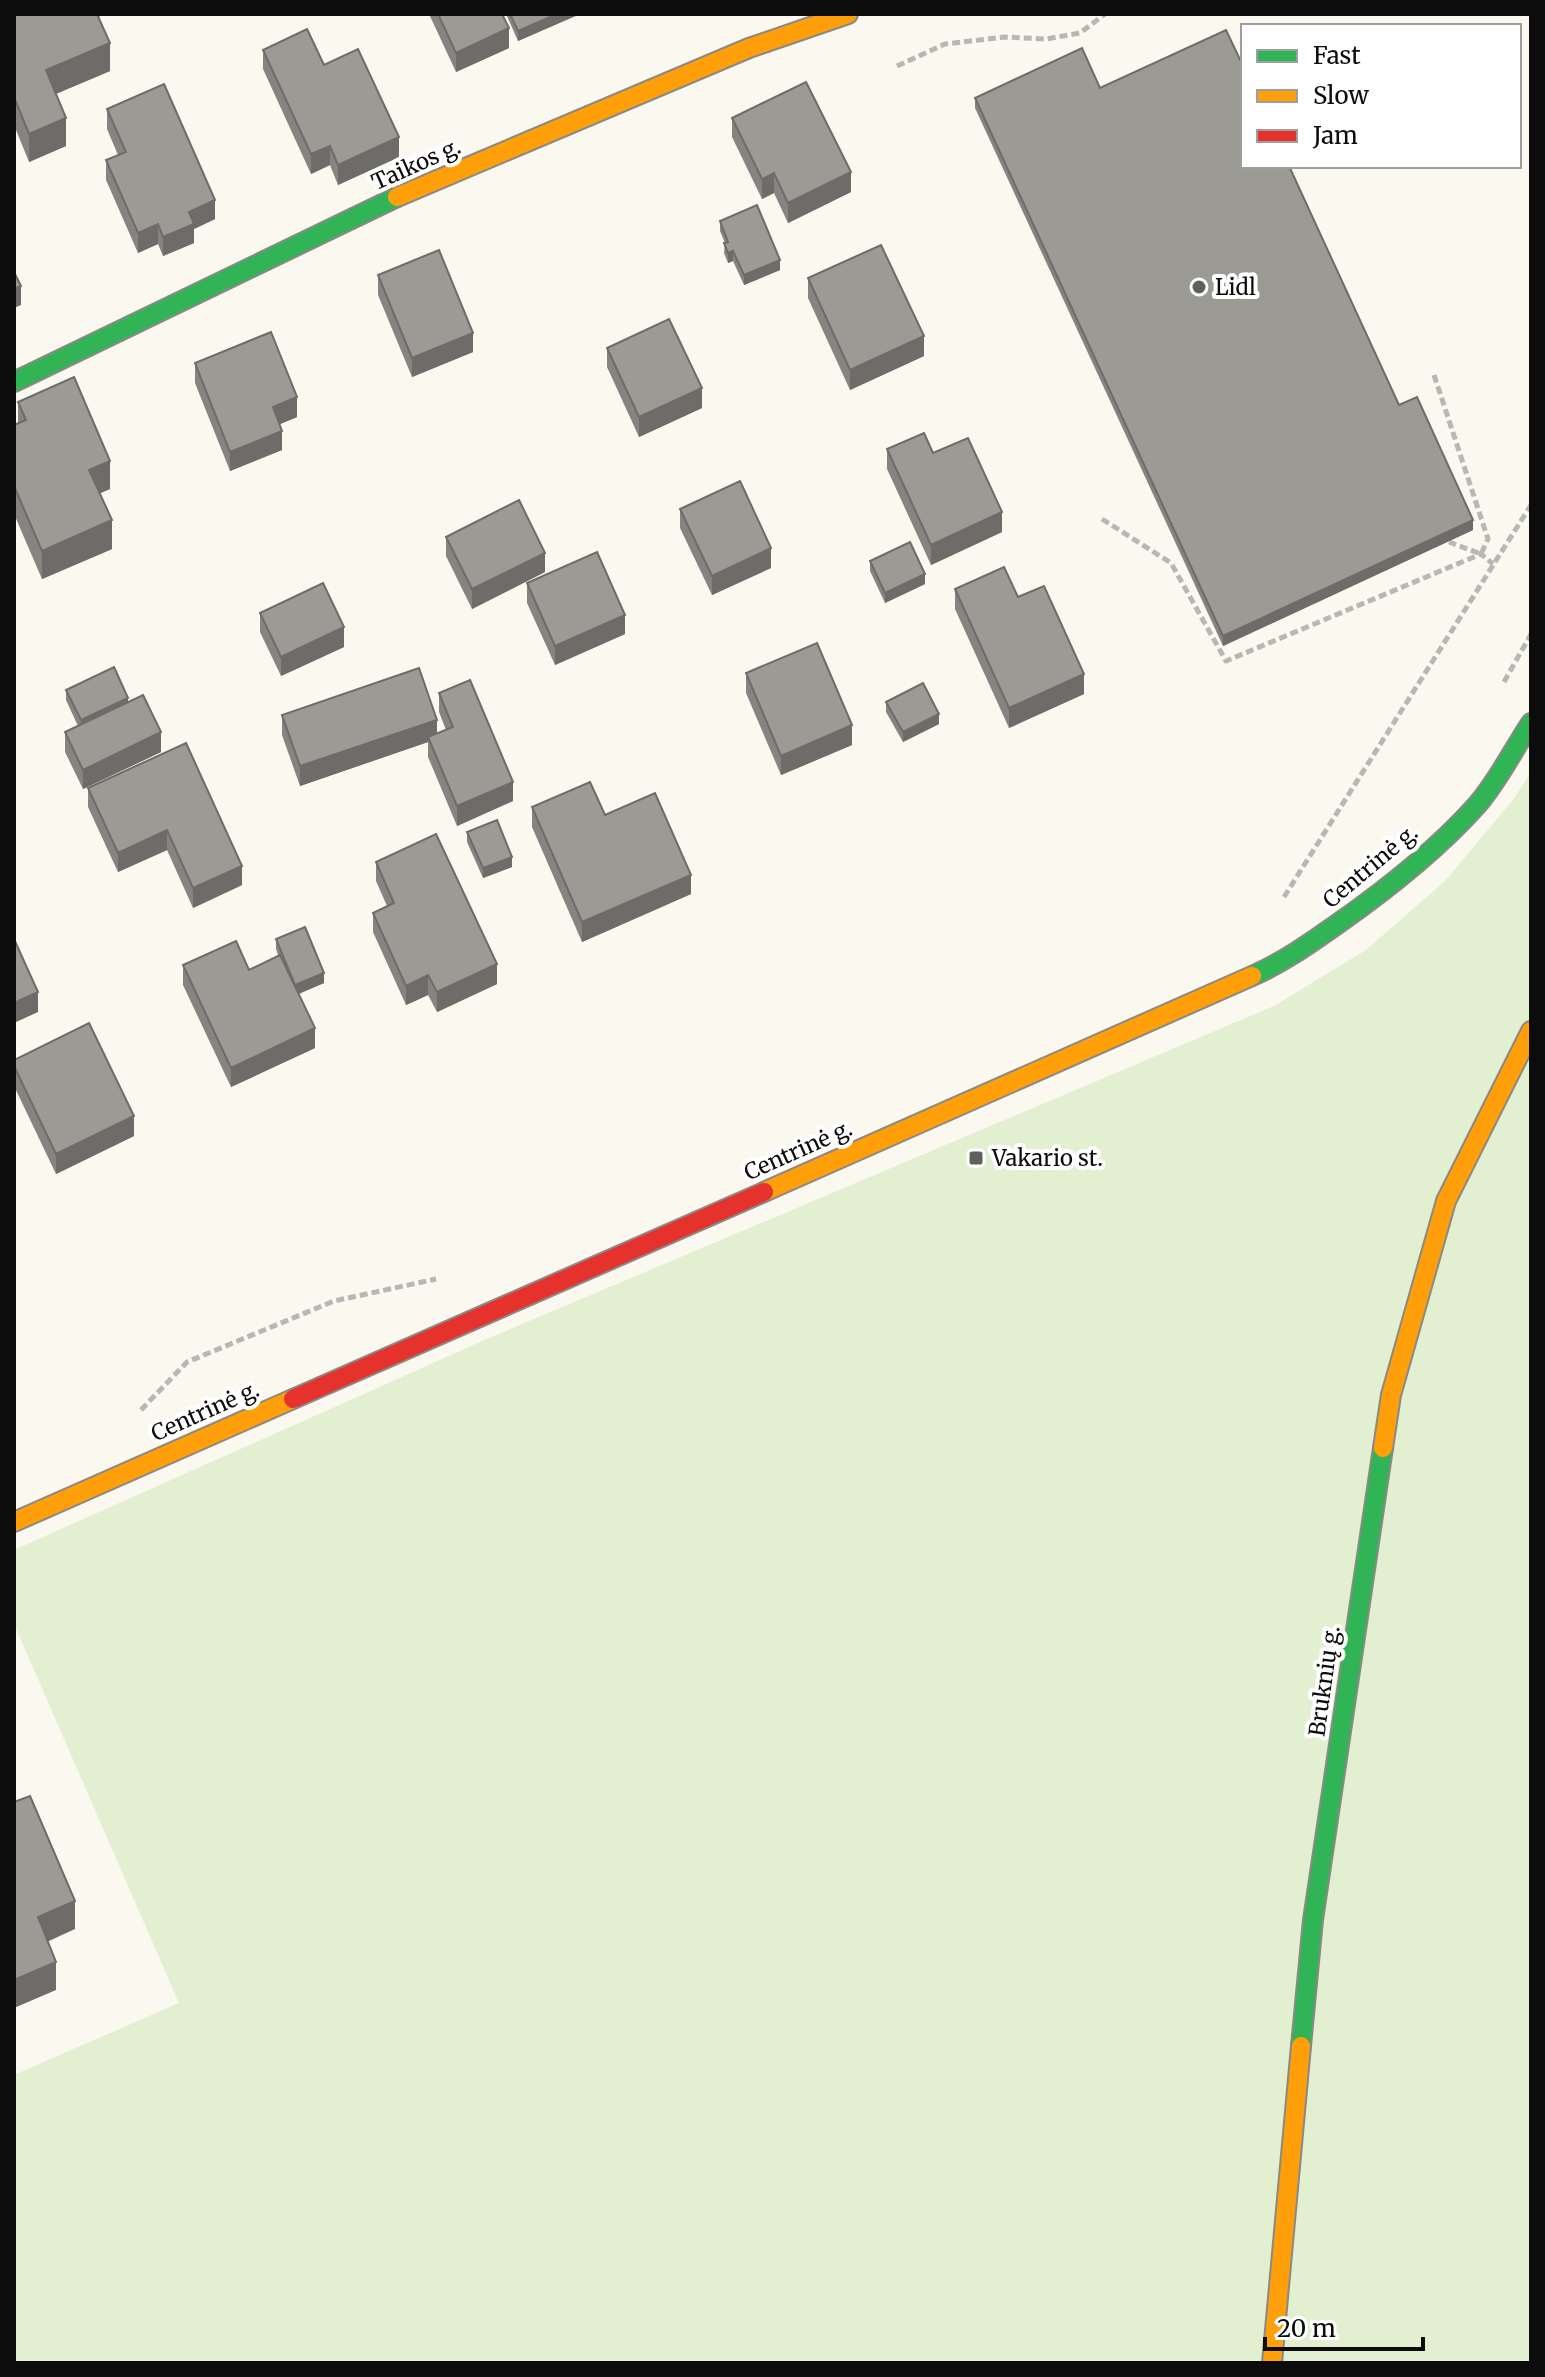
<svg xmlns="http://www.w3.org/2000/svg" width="1545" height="2377" font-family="Merriweather,serif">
<rect width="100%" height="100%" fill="#faf8ef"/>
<!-- green -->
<path fill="#e2efd0" d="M1531 772V2363H14V2075L179 2003 14 1624V1550L487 1339 1274 1006 1366 950 1444 882 1513 800Z"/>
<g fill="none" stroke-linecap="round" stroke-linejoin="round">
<defs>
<g id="fast">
<path d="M14 382 397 197"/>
<path d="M1252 976C1282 963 1309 944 1336 925 1386 890 1436 851 1477 805 1498 781 1513 750 1531 723"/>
<path d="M1301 2046 1313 1920 1383 1448"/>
</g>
<g id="slow">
<path d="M397 197 749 48 848 14"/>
<path d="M764 1192 1252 976"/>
<path d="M1383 1448 1391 1395 1446 1201 1531 1031"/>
<path d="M14 1522 293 1399"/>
<path d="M1272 2363 1301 2046"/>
</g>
<path id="jam" d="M293 1399 764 1192"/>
</defs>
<!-- fast casing -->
<use href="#fast" stroke="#8a8985" stroke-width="22"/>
<!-- slow casing -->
<use href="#slow" stroke="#8a8985" stroke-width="22"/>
<!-- jam casing -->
<use href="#jam" stroke="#8a8985" stroke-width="22"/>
<!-- path -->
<g stroke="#b7b7b5" stroke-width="5" stroke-dasharray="8 4" stroke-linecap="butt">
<path d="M897 66 945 44 1005 37 1046 39 1080 33 1105 14"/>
<path d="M1434 375 1488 539 1481 554 1449 542"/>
<path d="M1102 519 1171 563 1226 661 1481 554 1493 564"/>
<path d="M1504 682 1531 634"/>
<path d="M1284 897 1531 505"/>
<path d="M141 1410 187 1362 334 1301 436 1279"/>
</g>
<!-- fast -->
<use href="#fast" stroke="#30b455" stroke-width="18"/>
<!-- slow -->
<use href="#slow" stroke="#ff9f0a" stroke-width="18"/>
<!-- jam -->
<use href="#jam" stroke="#e5322d" stroke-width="18"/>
</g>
<!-- wall -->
<g fill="#868480">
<path d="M14 14H100V16L99 17 110 71 56 94 66 146 29 162 14 125Z"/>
<path d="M429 14H502L509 48 456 72Z"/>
<path d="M506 14H580L518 41Z"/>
<path d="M263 50 399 157 338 185 330 165 311 174 263 69Z"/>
<path d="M1100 88 1399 405 1473 530 1223 646 975 108V98Z"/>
<path d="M107 109 215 219 194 229V243L163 256 158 244 138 253 106 180V160L118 155 107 129Z"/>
<path d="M732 118 851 192 788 223 774 193 762 199 732 137Z"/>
<path d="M720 221 780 270 744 285 733 261 728 263 724 253 725 243 720 231Z"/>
<path d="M378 275 473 352 412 377 378 295Z"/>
<path d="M808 278 924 356 850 390 808 298Z"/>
<path d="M607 348 702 408 639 437 607 367Z"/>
<path d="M195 363 297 417 280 424 282 450 230 471 195 383Z"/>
<path d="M18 402 110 489 100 493 112 549 42 579 14 514V425L18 424Z"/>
<path d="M887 449 933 453 1002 532 931 565 887 469Z"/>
<path d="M680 509 771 568 712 595 680 528Z"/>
<path d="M446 537 545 572 472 609 446 556Z"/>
<path d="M870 561 925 584 885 603 870 571Z"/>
<path d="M527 583 625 634 555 665 527 603Z"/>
<path d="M955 589 1018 597 1084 694 1009 728 955 609Z"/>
<path d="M260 613 344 647 281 676 260 632Z"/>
<path d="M746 673 852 745 781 775 746 693Z"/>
<path d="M66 690 128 702 161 752 83 789 65 752V732L78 726 66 700Z"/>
<path d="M439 693 513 801 457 826 428 757V742L300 786 282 735V715L437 734 446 730 439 712Z"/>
<path d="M886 702 939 724 903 742 886 712Z"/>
<path d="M186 743 242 885 193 908 167 850 118 872 88 807V788Z"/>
<path d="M532 807 605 815 691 894 582 942 532 827Z"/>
<path d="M467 832 512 867 483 878 467 842Z"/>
<path d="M376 862 497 984 437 1012 428 995 406 1005 373 932V913L387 906 376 881Z"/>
<path d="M276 939 324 983 299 994 315 1048 231 1087 183 985V965L249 970 278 955 276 949Z"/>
<path d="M14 1060 134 1136 56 1174 14 1086Z"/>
</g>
<!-- shaded-wall -->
<g fill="#6d6c68">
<path d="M557 14H580L518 41V31Z"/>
<path d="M509 28V48L456 72V53Z"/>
<path d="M110 43V71L46 98V70Z"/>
<path d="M66 118V146L29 162V134Z"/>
<path d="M399 137V157L338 185V165Z"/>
<path d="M330 146V165L311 174V154Z"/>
<path d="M851 172V192L788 223V203Z"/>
<path d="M774 173V193L762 199V179Z"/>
<path d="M215 200V219L194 229V243L163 256V237L189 212Z"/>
<path d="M158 224V244L138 253V233Z"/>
<path d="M733 251V261L728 263V253Z"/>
<path d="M780 260V270L744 285V275Z"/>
<path d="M21 286V305L14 308V328V289Z"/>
<path d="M473 333V352L412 377V358Z"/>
<path d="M924 336V356L850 390V370Z"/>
<path d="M702 388V408L639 437V417Z"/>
<path d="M297 397V417L273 427V407Z"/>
<path d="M282 431V450L230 471V452Z"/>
<path d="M110 461V489L89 498V470Z"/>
<path d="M1002 512V532L931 565V545Z"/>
<path d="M112 520V549L42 579V551Z"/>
<path d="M1473 520V530L1223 646V636Z"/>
<path d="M771 548V568L712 595V576Z"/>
<path d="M545 553V572L472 609V589Z"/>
<path d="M925 574V584L885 603V593Z"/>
<path d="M625 615V634L555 665V646Z"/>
<path d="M344 627V647L281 676V657Z"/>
<path d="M1084 674V694L1009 728V708Z"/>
<path d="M128 698V708L81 730V720Z"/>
<path d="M939 714V724L903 742V732Z"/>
<path d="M437 720V739L428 737V742L300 786V766Z"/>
<path d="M852 725V745L781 775V756Z"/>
<path d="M161 732V752L83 789V770Z"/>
<path d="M513 782V801L457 826V806Z"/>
<path d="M167 830V850L118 872V853Z"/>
<path d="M512 857V867L483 878V868Z"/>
<path d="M242 866V885L193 908V888Z"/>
<path d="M691 875V894L582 942V922Z"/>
<path d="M497 964V984L437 1012V992Z"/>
<path d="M324 973V983L295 995V985Z"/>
<path d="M428 975V995L406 1005V986Z"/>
<path d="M38 992V1012L14 1023V1003Z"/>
<path d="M315 1028V1048L231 1087V1068Z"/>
<path d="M134 1116V1136L56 1174V1154Z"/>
<path d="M75 1901V1929L38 1946V1917Z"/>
<path d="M56 1962V1990L14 2008V1980Z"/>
</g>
<!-- building -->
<g fill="#9c9a95" stroke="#6d6c68" stroke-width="2">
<path d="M14 14H97L110 43 46 70 66 118 29 134 14 97Z"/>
<path d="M438 14H502L509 28 456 53Z"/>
<path d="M510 14H557L518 31Z"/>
<path d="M307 29 324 65 358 49 399 137 338 165 330 146 311 154 263 50Z"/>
<path d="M1226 30 1243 66V166H1289L1399 405 1417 397 1473 520 1223 636 975 98 1082 48 1100 88Z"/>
<path d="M806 82 851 172 788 203 774 173 762 179 732 118Z"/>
<path d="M164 84 215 200 189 212 194 224 163 237 158 224 138 233 106 160 126 152 107 109Z"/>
<path d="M757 205 780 260 744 275 733 251 728 253 724 243 728 242 720 221Z"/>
<path d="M881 245 924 336 850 370 808 278Z"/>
<path d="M439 250 473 333 412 358 378 275Z"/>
<path d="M14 272 21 286 14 289Z"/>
<path d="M669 319 702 388 639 417 607 348Z"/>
<path d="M271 332 297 397 273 407 282 431 230 452 195 363Z"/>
<path d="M74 377 110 461 89 470 112 520 42 551 14 486V425L26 420 18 402Z"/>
<path d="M924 433 933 453 968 438 1002 512 931 545 887 449Z"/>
<path d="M740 481 771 548 712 576 680 509Z"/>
<path d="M519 500 545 553 472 589 446 537Z"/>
<path d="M910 542 925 574 885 593 870 561Z"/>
<path d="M597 552 625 615 555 646 527 583Z"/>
<path d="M1004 567 1018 597 1044 586 1084 674 1009 708 955 589Z"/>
<path d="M323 583 344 627 281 657 260 613Z"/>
<path d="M817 643 852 725 781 756 746 673Z"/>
<path d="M114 667 128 698 81 720 66 690Z"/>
<path d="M419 668 437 720 300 766 282 715Z"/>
<path d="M470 680 513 782 457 806 428 737 453 727 439 693Z"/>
<path d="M923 683 939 714 903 732 886 702Z"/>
<path d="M143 695 161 732 83 770 65 732Z"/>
<path d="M186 743 242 866 193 888 167 830 118 853 88 788Z"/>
<path d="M590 782 605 815 655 793 691 875 582 922 532 807Z"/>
<path d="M497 820 512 857 483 868 467 832Z"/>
<path d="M436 834 497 964 437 992 428 975 406 986 373 913 394 903 376 862Z"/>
<path d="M305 927 324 973 295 985 276 939Z"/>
<path d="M14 939 38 992 14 1003Z"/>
<path d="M236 941 249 970 280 955 315 1028 231 1068 183 965Z"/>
<path d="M89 1023 134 1116 56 1154 14 1066V1060Z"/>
<path d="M30 1796 75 1901 38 1917 56 1962 14 1980V1802Z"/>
</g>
<!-- markers -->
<g fill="#5f5f5b" stroke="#fff" stroke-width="3">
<circle cx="1199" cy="287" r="8"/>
<rect x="968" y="1150" width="16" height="16" rx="4"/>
</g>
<g text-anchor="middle" stroke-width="8" stroke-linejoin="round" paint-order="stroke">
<!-- street labels -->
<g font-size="22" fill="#0c0c0c" stroke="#fff">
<text transform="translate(416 164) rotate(-24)" y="8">Taikos g.</text>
<text transform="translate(1370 866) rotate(-40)" y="8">Centrinė g.</text>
<text transform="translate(798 1150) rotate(-24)" y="8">Centrinė g.</text>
<text transform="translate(205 1411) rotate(-24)" y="8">Centrinė g.</text>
<text transform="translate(1324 1681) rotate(-82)" y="8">Bruknių g.</text>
</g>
<!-- poi labels -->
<g font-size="22" fill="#0c0c0c" stroke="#fff" text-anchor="start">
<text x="1215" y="295">Lidl</text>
<text x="992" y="1166">Vakario st.</text>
</g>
</g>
<!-- border -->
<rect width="1545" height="2377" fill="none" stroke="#0c0c0c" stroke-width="32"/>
<!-- legend -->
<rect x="1241" y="24" width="280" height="144" fill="#ffffff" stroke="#9e9e9e" stroke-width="2"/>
<rect x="1257" y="50" width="40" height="12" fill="#30b455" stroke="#9e9e9e" stroke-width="2"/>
<text x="1313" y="64" font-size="24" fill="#0c0c0c">Fast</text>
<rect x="1257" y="90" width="40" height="12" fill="#ff9f0a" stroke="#9e9e9e" stroke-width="2"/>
<text x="1313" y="104" font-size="24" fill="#0c0c0c">Slow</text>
<rect x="1257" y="130" width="40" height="12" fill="#e5322d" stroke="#9e9e9e" stroke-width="2"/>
<text x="1313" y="144" font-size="24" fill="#0c0c0c">Jam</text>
<!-- scale -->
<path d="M1265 2337v12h158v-12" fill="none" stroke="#0c0c0c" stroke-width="4"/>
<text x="1277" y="2337" font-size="24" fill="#0c0c0c" stroke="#ffffff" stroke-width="6" paint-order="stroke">20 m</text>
</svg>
